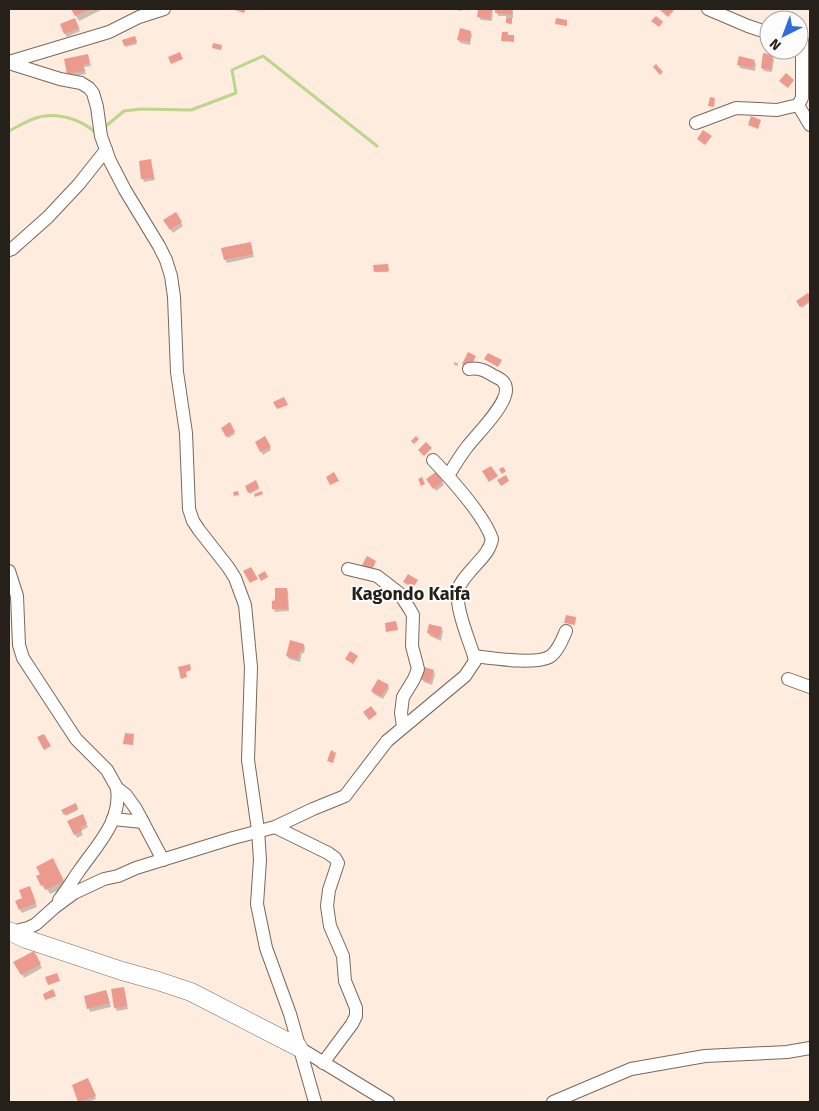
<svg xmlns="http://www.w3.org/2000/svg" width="819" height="1111" font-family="'Fira Sans',sans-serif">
<rect width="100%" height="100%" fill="#feecde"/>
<!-- shadow -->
<g fill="#0003">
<path d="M72 9H103L79 21Z"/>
<path d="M451 9H461V11Z"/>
<path d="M480 9H493L492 21 481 20 479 17Z"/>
<path d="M496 9H513V18H510L512 24H508L506 16H498Z"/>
<path d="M76 22 80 31 67 37 61 25Z"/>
<path d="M470 32 472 35 470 45 460 43 458 39Z"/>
<path d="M135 37 137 44 126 47 123 40Z"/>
<path d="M87 56 91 66 84 67 86 74 70 77 68 74Z"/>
<path d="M772 56 774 59 772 72 764 71 762 68Z"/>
<path d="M754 61 756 64 755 71 740 68 739 65Z"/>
<path d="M150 161 155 180 144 182 143 179Z"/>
<path d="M176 214 183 226 173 233 165 221Z"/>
<path d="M250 243 254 257 227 263 225 259Z"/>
<path d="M388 267V272H375Z"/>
<path d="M807 294 810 302 802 308 797 301Z"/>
<path d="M454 362 458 363V366L454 365Z"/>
<path d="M230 424 235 434 228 438 222 428Z"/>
<path d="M265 438 271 450 263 455 256 442Z"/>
<path d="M255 482 259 489 250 494 246 487Z"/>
<path d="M430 482H442L444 485 436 491Z"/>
<path d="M287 589 288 592 289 611 275 612 274 609Z"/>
<path d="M441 628 443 631 441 641 430 636 428 633Z"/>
<path d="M304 645 305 648 304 653H302L300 662 289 659 287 656Z"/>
<path d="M433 671 435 674 432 685 424 682 422 679Z"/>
<path d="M388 686 389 689 383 699 374 694 372 691Z"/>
<path d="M75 805 78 810 66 816 63 810Z"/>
<path d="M82 816 88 827 81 831 83 835 77 838 69 822Z"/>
<path d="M52 860 66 887 50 894 47 889 45 890 37 876 41 874Z"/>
<path d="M31 890 37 907 22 913 20 910 24 899Z"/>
<path d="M33 952 42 968 24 978 15 962Z"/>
<path d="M106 991 111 1007 90 1012 85 997Z"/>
<path d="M125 992 128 1009 117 1011 115 1008Z"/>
<path d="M90 1083 96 1099 89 1102H80L73 1086Z"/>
</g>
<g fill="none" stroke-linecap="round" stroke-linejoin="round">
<!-- stream -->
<g stroke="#bcd68c" stroke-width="3">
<path d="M106 126 124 111 141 109 191 110 236 93 232 70 263 56 377 146"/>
<path d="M9 131C17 127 25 122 33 119 54 111 79 118 95 132"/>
</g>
</g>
<!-- building -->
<g fill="#ec9a8e">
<path d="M71 9H90L75 16Z"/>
<path d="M232 9H246L244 13Z"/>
<path d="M478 9H492L490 19 477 17Z"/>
<path d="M495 9H512V15L495 13Z"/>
<path d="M661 9H675L668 17 660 10Z"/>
<path d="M656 16 663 22 659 27 651 21Z"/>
<path d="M75 18 79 28 64 34 60 24Z"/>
<rect x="506" y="18" width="6" height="5"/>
<path d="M556 18 567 20V26L555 24Z"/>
<path d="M460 28 471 31 469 42 457 40Z"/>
<path d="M502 32H508V35H514V42L501 41Z"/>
<path d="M135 36 137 42 124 46 122 40Z"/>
<path d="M213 43 222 45 221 50 212 48Z"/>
<path d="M180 52 183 59 171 64 168 57Z"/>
<path d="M763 53 773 55 771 70 761 68Z"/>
<path d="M88 54 90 63 83 64 85 71 67 74 64 59Z"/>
<path d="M739 56 755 60 753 68 737 65Z"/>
<path d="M656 64 663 72 660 75 653 67Z"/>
<path d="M786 73 794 80 788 88 779 81Z"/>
<path d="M710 97 715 98 714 107 708 106Z"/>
<path d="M751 116 761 120 758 129 748 125Z"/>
<path d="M703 130 712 136 705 145 697 139Z"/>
<path d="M151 159 154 178 141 179 139 161Z"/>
<path d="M176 212 182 222 170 230 163 220Z"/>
<path d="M251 242 253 254 224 260 221 248Z"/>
<path d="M388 264 389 271 374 272 373 265Z"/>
<path d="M808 293 810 296V300L800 307 796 301Z"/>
<path d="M468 352 476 356 470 368 462 364Z"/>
<path d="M488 353 502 360 498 367 484 359Z"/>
<path d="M284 397 288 405 277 409 273 402Z"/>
<path d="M230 422 235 432 226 437 221 428Z"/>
<path d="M265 436 271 447 260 452 255 442Z"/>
<path d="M416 436 419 439 414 444 411 441Z"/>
<path d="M426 442 432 448 424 456 418 450Z"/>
<path d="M491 466 498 476 489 482 482 471Z"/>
<path d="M503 467 506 471 502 474 499 469Z"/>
<path d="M334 472 339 481 330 485 326 477Z"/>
<path d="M436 472 443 482 433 489 426 479Z"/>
<path d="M506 475 509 481 501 486 497 480Z"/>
<path d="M422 477 425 484 421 486 418 479Z"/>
<path d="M256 480 259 488 248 493 245 486Z"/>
<path d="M238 491 239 495 234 496 233 492Z"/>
<path d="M262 491 263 494 255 497 254 494Z"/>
<path d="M367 556 376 561 371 572 361 567Z"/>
<path d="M251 567 258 579 250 583 243 571Z"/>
<path d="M265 571 268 577 261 581 258 575Z"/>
<path d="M408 574 418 580 413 588 403 582Z"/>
<path d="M275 588H287L288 609H272V601L275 600Z"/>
<path d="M566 615 576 617 575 625 564 623Z"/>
<path d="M396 621 398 630 386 632 385 623Z"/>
<path d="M429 624 442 627 439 638 433 637 434 635 427 633Z"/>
<path d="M290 640 304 644 303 651 300 650 298 659 286 656Z"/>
<path d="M350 651 358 656 353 664 345 659Z"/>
<path d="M190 664 191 670 186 672 187 677 181 679 178 667Z"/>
<path d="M424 667 434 670 430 682 420 679Z"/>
<path d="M378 679 389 685 381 697 371 691Z"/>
<path d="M371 706 377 714 369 720 363 712Z"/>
<path d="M125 733 134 734 133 745 123 744Z"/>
<path d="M44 734 51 746 44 750 37 737Z"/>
<path d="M331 750 336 753 333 763 327 761Z"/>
<path d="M76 803 78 809 64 815 61 810Z"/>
<path d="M83 814 87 824 81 827 82 831 74 835 67 821Z"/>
<path d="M53 858 64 881 46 890 44 885 41 886 36 876 40 874 36 867Z"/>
<path d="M30 886 36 903 19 910 15 901 22 898 19 890Z"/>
<path d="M34 951 41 964 21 975 13 962Z"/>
<path d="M57 973 60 981 48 985 45 977Z"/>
<path d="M124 987 127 1006 114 1008 111 989Z"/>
<path d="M53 989 56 996 45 1000 43 994Z"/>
<path d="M106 990 110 1003 87 1009 84 996Z"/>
<path d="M88 1078 96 1096 78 1102 72 1085Z"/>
</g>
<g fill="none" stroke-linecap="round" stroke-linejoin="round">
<defs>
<g id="street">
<path d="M708 9 748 26 769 33"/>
<path d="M9 62 109 32 139 17 164 9"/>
<path d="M9 63 60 79 81 83 89 88 93 93 97 107 101 136 110 161 125 190 159 246 166 260 171 276 174 297 177 372 186 433 189 509 193 521 199 530 228 567 235 578 245 605 251 667 248 760 258 830 260 860 257 904 266 948 290 1014 315 1102"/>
<path d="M798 105 810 125"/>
<path d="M696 123 736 108 777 110 798 105 802 98V40"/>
<path d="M9 250 12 249 48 217 79 184 106 150"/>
<path d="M448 476C454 466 460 456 467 447 477 434 506 406 506 390 506 382 501 379 494 376 486 371 479 367 469 369"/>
<path d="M348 569 377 576 386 583 399 593 409 608 413 615 412 646 418 669 414 679 403 697 401 713 403 726"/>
<path d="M9 571 17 596 19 645 23 658 76 739 107 770 117 788 126 795 136 809 163 860"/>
<path d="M474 656C490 658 541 666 552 655 559 649 562 640 566 631"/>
<path d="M788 679 810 687"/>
<path d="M113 819 143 822"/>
<path d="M275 827 328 853 335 858 338 863 329 890 327 906 330 926 343 956 345 981 356 1008V1016L352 1024 323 1063"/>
<path d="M59 900C66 891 72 881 79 871 97 845 122 821 117 788"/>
<path d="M11 932 28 928 36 924 55 907 74 893 104 879 118 876 136 868 233 838 275 827 313 809 345 796 387 741 465 676 475 661 474 656C469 640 453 603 459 587 462 580 468 574 473 568 481 559 490 551 492 539 484 515 451 479 433 460"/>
<path d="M298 1047 388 1102"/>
<path d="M553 1102 631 1069 705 1056 787 1052 810 1048"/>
</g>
<path id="secondary" d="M9 931 26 939 122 971 158 981 191 992 298 1047"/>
</defs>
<!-- street casing -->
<use href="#street" stroke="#78695c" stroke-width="14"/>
<!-- secondary casing -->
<use href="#secondary" stroke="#78695c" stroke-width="19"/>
<!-- street -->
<use href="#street" stroke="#fff" stroke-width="12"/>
<!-- secondary -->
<use href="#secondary" stroke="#fff" stroke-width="18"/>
</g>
<g text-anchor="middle" stroke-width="4" stroke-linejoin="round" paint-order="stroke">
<!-- quarter labels -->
<g font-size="18" font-weight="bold" fill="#26201b" stroke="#fcfcfc">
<text x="411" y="600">Kagondo Kaifa</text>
</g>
</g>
<!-- border -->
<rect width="819" height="1111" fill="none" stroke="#26201b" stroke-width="20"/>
<!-- north arrow -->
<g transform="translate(784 35) rotate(222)"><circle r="24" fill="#fcfcfc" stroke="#a6a4a2"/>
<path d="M0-4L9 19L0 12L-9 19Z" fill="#306bd9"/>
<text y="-8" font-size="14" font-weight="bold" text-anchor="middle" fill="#26201b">N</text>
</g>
</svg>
